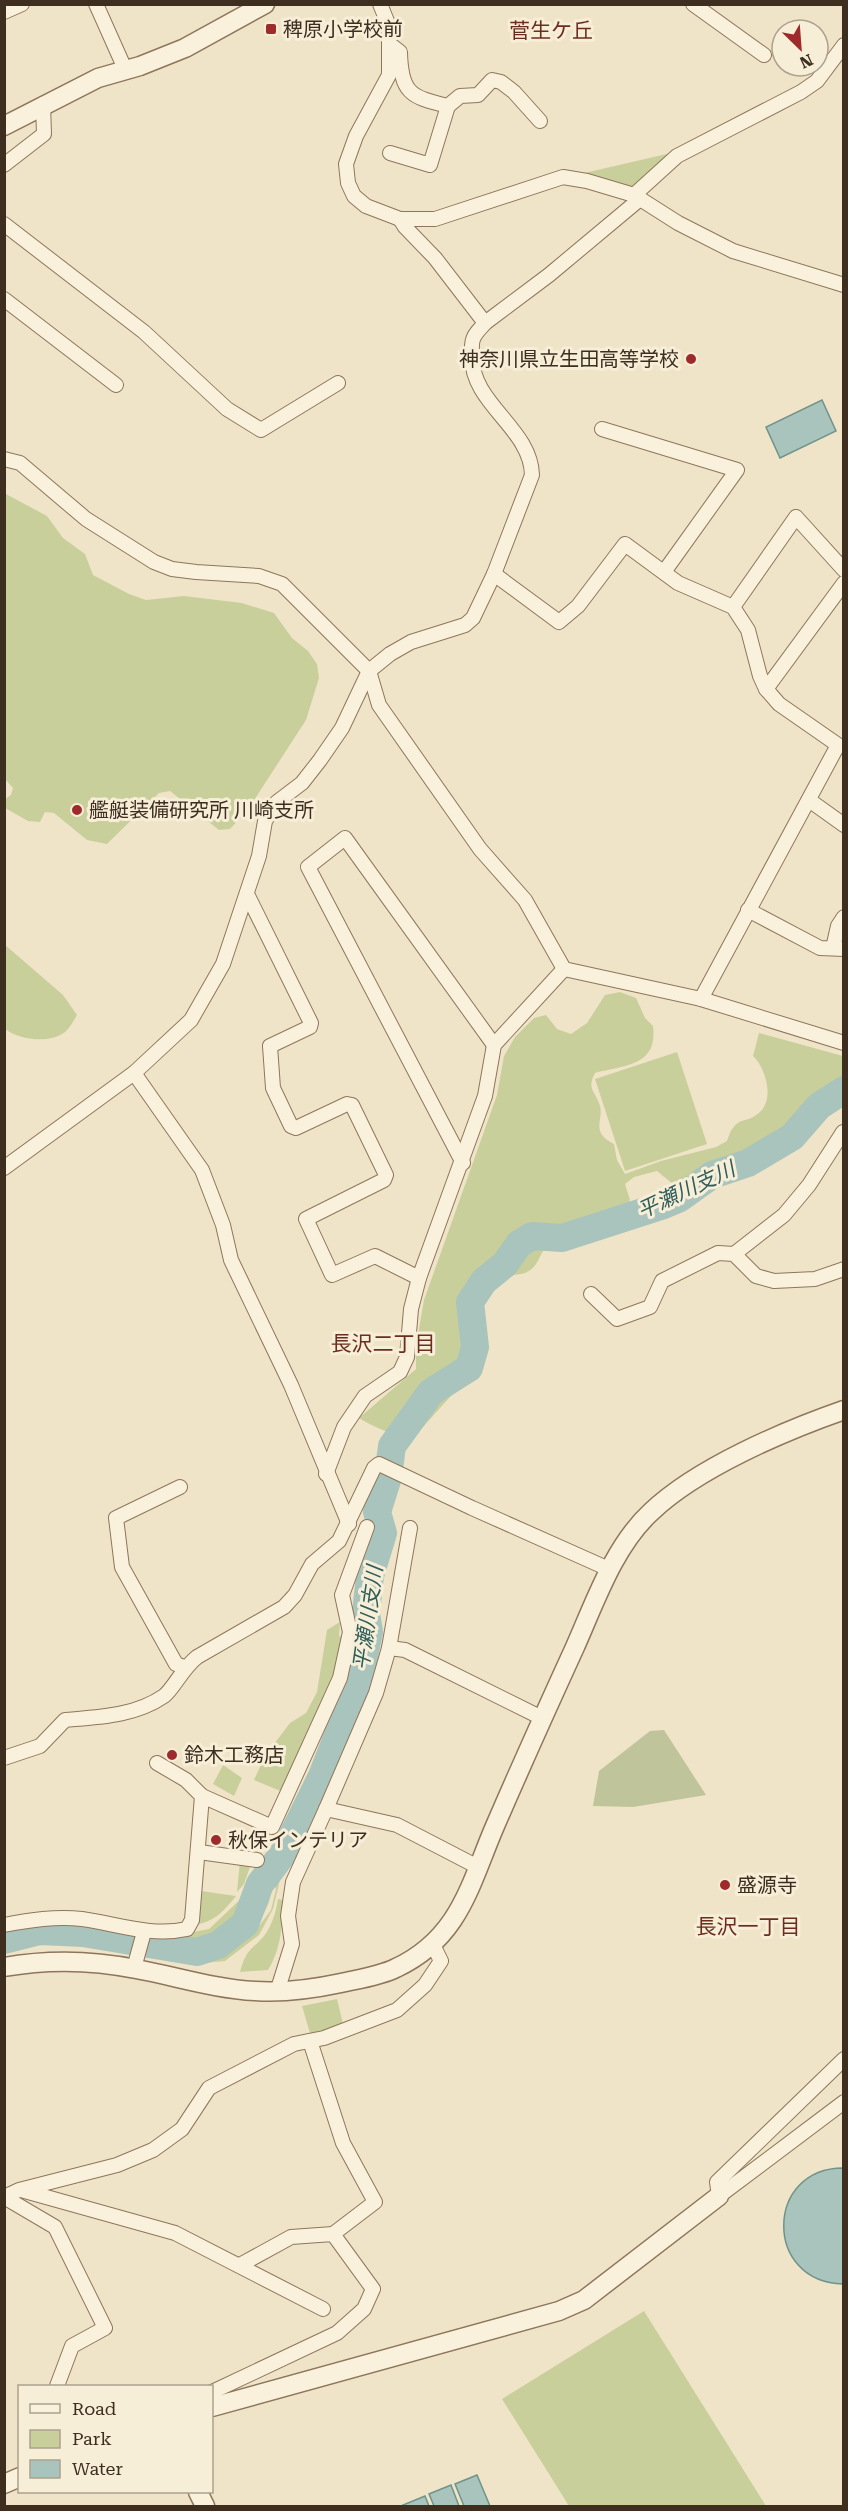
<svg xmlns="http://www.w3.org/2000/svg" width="848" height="2511" font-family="'Roboto Serif','Noto Sans JP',serif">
<rect width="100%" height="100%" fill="#f0e4c8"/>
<!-- green -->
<g fill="#c9cf9b">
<path d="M671 153 631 188 580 174Z"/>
<path d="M4 493 47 516 63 538 85 554 93 575 129 594 146 600 184 596 242 603 274 613 292 638 308 651 317 664 319 678 306 720 247 811 230 829 219 830 170 791 159 793 107 844 87 840 54 813 45 812 40 822 28 821 5 808V799L11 795 13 788 4 778Z"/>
<path d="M4 944 63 995 77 1015C74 1020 70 1028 65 1032 50 1044 19 1040 5 1029Z"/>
<path d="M620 992 636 998 645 1018 653 1026C658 1066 626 1065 595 1073 587 1088 594 1090 599 1103 606 1119 588 1131 614 1144L617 1160 625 1174 661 1161 716 1147 727 1141C736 1113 745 1126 760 1112 775 1098 765 1067 753 1056L759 1033 843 1056V1099L834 1103 802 1135 777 1154 737 1170 700 1196 679 1189 657 1171 634 1177 625 1184 630 1200 625 1209C600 1218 564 1226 546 1247 539 1255 538 1267 527 1272 524 1274 518 1274 514 1275 499 1279 487 1291 482 1306 476 1325 484 1346 482 1365L468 1377 413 1438C392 1435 377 1429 359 1418L416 1369V1346L424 1300 497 1095 504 1056 515 1037 534 1018 546 1015 557 1029 571 1034 587 1023 605 995Z"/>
<path d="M677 1052 707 1144 625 1171 595 1079Z"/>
<path d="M340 1622 339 1636 347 1639 337 1678 285 1793 254 1780 265 1756 290 1723 306 1713 317 1692 327 1630Z"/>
<path d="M223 1765 242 1778 234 1796 213 1784Z"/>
<path d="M267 1850C256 1887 247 1932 206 1948 191 1953 166 1944 151 1940L209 1929 247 1893Z"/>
<path d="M240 1861 251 1864 244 1884 237 1892Z"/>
<path d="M283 1867 273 1909 259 1935 225 1961 204 1963 176 1956 179 1954H210L247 1927 257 1929 271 1910 276 1889 273 1882 276 1871Z"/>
<path d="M270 1880C274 1898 266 1910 256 1925L249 1924Z"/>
<path d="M201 1891 236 1896C223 1912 215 1921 195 1925Z"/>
<path d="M278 1899 283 1900C282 1926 282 1947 268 1970L240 1972C247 1948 250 1952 264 1936 272 1926 276 1911 278 1899Z"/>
<path d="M337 1999 344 2028 310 2033 302 2006Z"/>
<path d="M644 2311 766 2506H569L502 2399Z"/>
</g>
<!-- cemetery -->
<path fill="#bfc49a" d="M664 1730 706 1795 633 1807 593 1806 599 1771 650 1731Z"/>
<!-- water -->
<g fill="#a9c4bc" stroke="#6f938a" stroke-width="1.5">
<path d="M822 400 836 431 780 458 766 427Z"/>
<path d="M843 2168V2284C763 2282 765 2168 843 2168Z"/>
<path d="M477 2475 490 2506H464L455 2484Z"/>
<path d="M451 2485 459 2506H434L429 2494Z"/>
<path d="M425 2496 429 2506H404L403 2505Z"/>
</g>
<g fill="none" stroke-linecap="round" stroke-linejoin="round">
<!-- river -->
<path stroke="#a9c4bc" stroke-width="28" d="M4 1940 40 1931 83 1933 197 1952 218 1945 245 1924 260 1884 285 1851 322 1776 359 1681 369 1632 366 1613 370 1576 383 1533 377 1512 388 1477 392 1446 431 1392 469 1368 475 1347 470 1302 484 1281 505 1264 519 1244 532 1236 562 1238 661 1206 680 1198 712 1175 748 1163 792 1137 819 1106 844 1090"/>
<defs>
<g id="minor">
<path d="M96 4 125 69"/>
<path d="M380 4 389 26V75L356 136 346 164 348 183 354 196 366 206 400 219H435L563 177 587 181 634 195 678 223 733 251 844 285"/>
<path d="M693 4 764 55"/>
<path d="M4 12 22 4"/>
<path d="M391 45 400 52C401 93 410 97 448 106L460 96 478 95 492 80 501 82 514 92 540 121"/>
<path d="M390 153 430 165 448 106"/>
<path d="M4 165 44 134 43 104"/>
<path d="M634 195 677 156 801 92 817 81 844 45"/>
<path d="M4 224 144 332 227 409 261 430 338 383"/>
<path d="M4 299 116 385"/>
<path d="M485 323 549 275 640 199"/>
<path d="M602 429 737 470 664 572"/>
<path d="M4 459 20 463 86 519 154 562 172 569 196 572 259 576 282 584 369 671 379 705 480 849 525 900 564 969 701 999 844 1043"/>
<path d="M494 574 559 622 578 606 625 544 678 583 733 607 748 630 760 676 766 689 779 704 838 745 701 999"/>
<path d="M733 607 796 517 844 570"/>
<path d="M766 689 844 583"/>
<path d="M809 800 844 825"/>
<path d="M247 894 311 1023 310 1027 270 1046 273 1088 291 1126 296 1128 347 1104 352 1105 386 1175 384 1180 306 1219 332 1275 375 1256 419 1278"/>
<path d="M748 910 820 948 844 949"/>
<path d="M833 948 838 926 844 917"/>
<path d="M134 1073 202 1170 223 1225 231 1260 291 1385 349 1524"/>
<path d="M463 1163 308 867 345 838 494 1045"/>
<path d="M4 1168 134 1073 191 1020 223 964 259 856 265 821 277 802 302 783 320 760 342 728 369 671 390 654 411 642 465 625 473 618 494 574 532 475C531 428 471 404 472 356 472 350 471 342 474 337 476 332 482 327 485 323L435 258 405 227 400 219"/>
<path d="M734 1254 784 1215 809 1185 843 1132"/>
<path d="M591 1294 617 1319 650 1307 662 1281 718 1253 734 1254 756 1276 774 1281 815 1279 844 1269"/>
<path d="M326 1474 344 1427 365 1396 400 1372 407 1357 411 1309 419 1278 485 1096 494 1045 564 969"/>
<path d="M180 1487 116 1518 122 1567 176 1664 184 1667"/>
<path d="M389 1648 410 1528"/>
<path d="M4 1758 40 1746 65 1720C99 1717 135 1716 164 1696 174 1688 182 1669 197 1657L284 1607 295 1595 312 1564 339 1541 374 1468 379 1464 472 1508 611 1570"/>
<path d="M202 1796 272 1827 340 1678 350 1632 342 1595 367 1527"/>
<path d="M326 1809 376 1693 389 1648 405 1650 542 1718"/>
<path d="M199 1852 257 1860"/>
<path d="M4 1925C30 1920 56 1916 82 1919 118 1924 151 1937 187 1929L192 1920 202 1796 186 1780 157 1763"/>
<path d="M134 1968 144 1932"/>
<path d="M277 1992 292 1944 288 1916 293 1882 326 1809 397 1825 478 1867"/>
<path d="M310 2041 343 2143 375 2202 333 2234"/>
<path d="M21 2190 175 2233 323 2309"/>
<path d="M719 2196 717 2182 844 2059"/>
<path d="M719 2196 844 2102"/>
<path d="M4 2197 19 2190 117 2165 153 2150 182 2129 209 2088 294 2044 324 2038 397 2010 425 1985 441 1961 432 1943"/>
<path d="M4 2197 55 2227 105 2328 72 2346 57 2386"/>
<path d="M212 2392 337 2333 364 2309 373 2289 333 2234 291 2237 240 2265"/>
</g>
<g id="tertiary">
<path d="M4 126 98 78 140 66 185 48 265 4"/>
<path d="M4 1967C49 1959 92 1960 136 1969 175 1976 215 1989 255 1991 284 1993 313 1989 341 1983 359 1979 380 1976 396 1968 460 1938 470 1884 495 1826 521 1766 548 1706 575 1647 595 1602 614 1546 651 1512 697 1468 784 1431 844 1410"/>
<path d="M212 2407 559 2311 584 2300 719 2196"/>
<path d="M4 2484 20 2477"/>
<path d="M198 2492 205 2506"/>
</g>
</defs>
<!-- minor casing -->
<use href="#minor" stroke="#8d765c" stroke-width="16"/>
<!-- tertiary casing -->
<use href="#tertiary" stroke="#8d765c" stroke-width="21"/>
<!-- minor -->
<use href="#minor" stroke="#faf1dc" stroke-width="14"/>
<!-- tertiary -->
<use href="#tertiary" stroke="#faf1dc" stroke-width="18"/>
</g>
<!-- markers -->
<g fill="#9e2a2b" stroke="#f7eed8" stroke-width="2">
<rect x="265" y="23" width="12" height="12" rx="3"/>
<circle cx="691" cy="359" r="6"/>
<circle cx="77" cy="810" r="6"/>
<circle cx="172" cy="1755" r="6"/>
<circle cx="216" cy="1840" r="6"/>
<circle cx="725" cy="1885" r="6"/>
</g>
<g text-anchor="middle" stroke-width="6" stroke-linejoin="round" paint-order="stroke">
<!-- poi labels -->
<g font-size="20" fill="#3d2e20" stroke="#f7eed8" text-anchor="start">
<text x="283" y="36">稗原小学校前</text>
<text x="679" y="366" text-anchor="end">神奈川県立生田高等学校</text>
<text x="89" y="817">艦艇装備研究所 川崎支所</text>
<text x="184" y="1762">鈴木工務店</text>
<text x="228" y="1847">秋保インテリア</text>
<text x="737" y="1892">盛源寺</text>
</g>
<!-- neighbourhood labels -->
<g font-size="21" fill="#6b2e1e" stroke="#f7eed8">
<text x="551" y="38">菅生ケ丘</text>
<text x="383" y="1351">長沢二丁目</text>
<text x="748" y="1934">長沢一丁目</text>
</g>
<!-- water labels -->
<g font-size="21" font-style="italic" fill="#2f5d5a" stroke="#f7eed8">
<text transform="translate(686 1190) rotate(-25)" y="7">平瀬川支川</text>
<text transform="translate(368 1618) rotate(-82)" y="7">平瀬川支川</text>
</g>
</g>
<!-- border -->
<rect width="848" height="2511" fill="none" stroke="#3d2e20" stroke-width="12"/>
<!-- legend -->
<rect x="18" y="2385" width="195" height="108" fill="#f7eed8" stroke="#ada18e" stroke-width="1.5"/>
<rect x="30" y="2404" width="30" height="9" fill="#faf1dc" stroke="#ada18e" stroke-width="1.5"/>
<text x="72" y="2415" font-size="18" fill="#3d2e20">Road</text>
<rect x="30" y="2430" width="30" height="18" fill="#c9cf9b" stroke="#ada18e" stroke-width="1.5"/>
<text x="72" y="2445" font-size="18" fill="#3d2e20">Park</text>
<rect x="30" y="2460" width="30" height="18" fill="#a9c4bc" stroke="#ada18e" stroke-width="1.5"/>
<text x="72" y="2475" font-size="18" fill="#3d2e20">Water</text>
<!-- north arrow -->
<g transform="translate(800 48) rotate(155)"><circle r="28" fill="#f7eed8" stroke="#ada18e" stroke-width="1.5"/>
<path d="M0-4.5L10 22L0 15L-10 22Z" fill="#9e2a2b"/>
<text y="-9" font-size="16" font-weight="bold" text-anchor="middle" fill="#3d2e20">N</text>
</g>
</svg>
